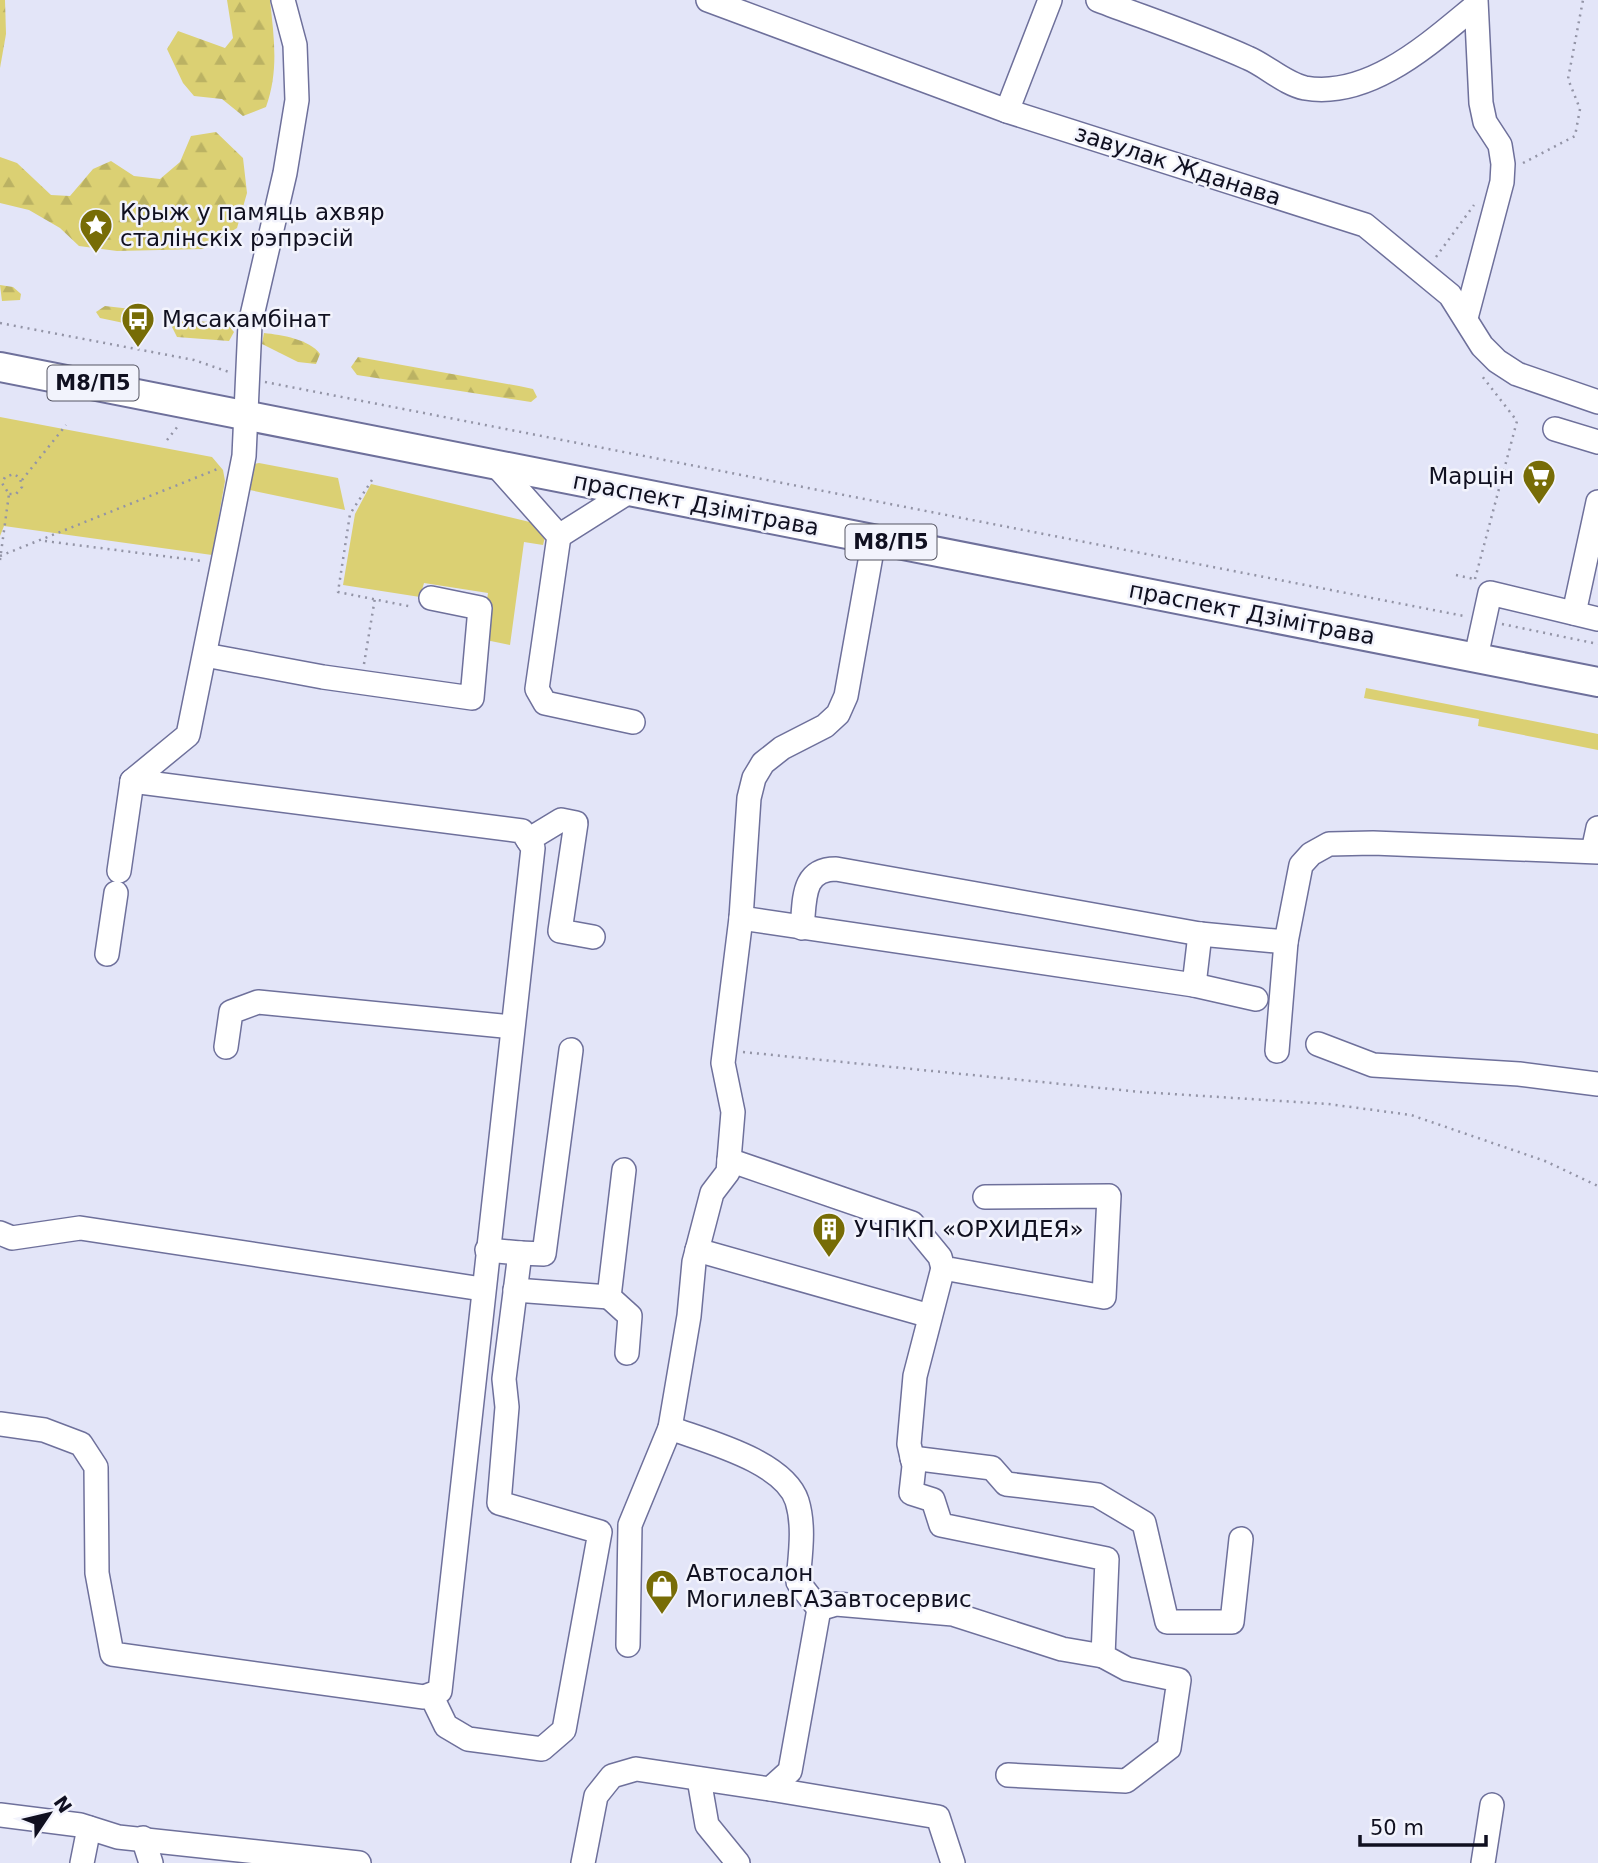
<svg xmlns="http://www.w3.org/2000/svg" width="1598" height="1863" font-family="'DejaVu Sans',sans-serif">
<defs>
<pattern id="forest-firs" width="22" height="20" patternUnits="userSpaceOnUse" patternTransform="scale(1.75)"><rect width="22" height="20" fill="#dbd073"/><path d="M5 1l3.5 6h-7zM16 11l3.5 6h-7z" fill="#bbb263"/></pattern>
</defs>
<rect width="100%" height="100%" fill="#e3e5f8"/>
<!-- green -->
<g fill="#dbd073">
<path d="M0 417 212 457 223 470 225 481 212 555 4 526 0 536Z"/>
<path d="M259 463 338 478 345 510 245 489 254 464Z"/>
<path d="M371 484 538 524 545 537 543 545 524 542 510 645 481 639 488 593 424 583 420 597 343 585 355 514Z"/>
<path d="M1366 688 1598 734V750L1478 726 1479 719 1364 698Z"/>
</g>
<!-- forest -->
<g fill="url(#forest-firs)">
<path d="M0 0H5L6 34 0 68Z"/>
<path d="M227 0H270C274 38 279 71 266 107L243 116 222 99 194 96 183 83 167 49 178 31 225 48 233 38Z"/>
<path d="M216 132 243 158 247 193 237 228 203 249 117 251 79 246 60 228 29 210 0 203V157L17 163 51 195 70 196 93 169 111 161 134 176 160 179 180 162 191 136Z"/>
<path d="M0 285 13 287 21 294 20 300 2 301Z"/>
<path d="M105 306 131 309 144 314 146 321 138 326 100 318 96 312Z"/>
<path d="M179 320 226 323 234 332 229 341 177 337 172 327Z"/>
<path d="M264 333C282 335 309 339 320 354L316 364 298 362 262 344Z"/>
<path d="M358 357 519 386 533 389 537 397 531 402 357 375 351 367Z"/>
</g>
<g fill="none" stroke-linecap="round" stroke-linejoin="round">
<defs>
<g id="minor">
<path d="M708 0 1007 111 1365 225 1450 295 1482 346 1497 361 1517 374 1598 402"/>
<path d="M1098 0C1148 19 1199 36 1248 58 1267 66 1285 84 1305 88 1369 99 1429 44 1474 7"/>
<path d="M1007 111 1050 0"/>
<path d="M1466 318 1502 182 1503 164 1500 145 1485 122 1481 103 1476 0"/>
<path d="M1555 429 1598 442"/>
<path d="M495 464 559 536 537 689 545 703 633 722"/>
<path d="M559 536 627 493"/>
<path d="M1574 613 1598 502"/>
<path d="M205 655 323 677 472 698 480 608 431 598"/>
<path d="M1476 657 1490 593 1598 619"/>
<path d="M528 840 561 820 576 823 560 931 593 937"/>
<path d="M1593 851 1598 828"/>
<path d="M119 871 132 781 188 735 226 547 244 456 250 324 285 173 297 100 295 45 283 0"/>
<path d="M741 918 1194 985 1256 999"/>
<path d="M802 928C805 901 801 869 836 869L1200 934 1286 942 1301 865 1311 854 1329 844 1373 843 1598 852"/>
<path d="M107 954 116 893"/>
<path d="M1194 985 1200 934"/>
<path d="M1318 1044 1373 1065 1519 1074 1598 1084"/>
<path d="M226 1047 231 1012 258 1002 512 1027"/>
<path d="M1277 1051 1286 942"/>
<path d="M729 1160 912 1223 940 1257 943 1268 1104 1297 1109 1196 985 1197"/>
<path d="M0 1233 12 1238 80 1228 482 1289"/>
<path d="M697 1250 930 1316"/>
<path d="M520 1253 544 1254 571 1050"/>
<path d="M943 1268 915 1376 909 1444 914 1466 911 1493 933 1500 941 1525 1107 1559 1103 1656 1127 1669 1179 1680 1169 1748 1126 1781 1008 1775"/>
<path d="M515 1290 609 1297 624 1170"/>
<path d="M609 1297 630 1316 627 1353"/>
<path d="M0 1424 44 1430 81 1444 96 1467 97 1573 112 1654 424 1697 440 1691 533 848 522 831 132 781"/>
<path d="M912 1458 992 1468 1006 1484 1097 1495 1144 1523 1167 1622H1232L1241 1539"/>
<path d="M819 1609 836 1604 953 1614 1062 1649 1103 1656"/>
<path d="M628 1645 630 1525 670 1428"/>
<path d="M431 1695 446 1726 468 1739 542 1749 564 1730 600 1532 499 1503 507 1407 504 1379 520 1253 487 1250"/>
<path d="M699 1779 707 1825 738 1863"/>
<path d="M770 1789 938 1817 953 1863"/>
<path d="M0 1815 80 1825 118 1837 359 1863"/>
<path d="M143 1838 151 1863"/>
<path d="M82 1863 89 1828"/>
<path d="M583 1863 596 1796 612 1776 636 1769 770 1789 790 1771 819 1609 798 1582C800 1556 805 1527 797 1501 784 1461 705 1441 670 1428L689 1316 694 1262 712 1193 728 1172 733 1112 723 1063 741 918 749 798 754 778 763 763 782 748 825 726 838 714 846 696 874 539"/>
<path d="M1483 1863 1492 1805"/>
</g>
<path id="major" d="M0 367 1598 682"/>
</defs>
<!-- minor casing -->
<use href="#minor" stroke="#6e709b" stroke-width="26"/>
<!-- major casing -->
<use href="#major" stroke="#6e709b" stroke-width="32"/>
<!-- path -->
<g stroke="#9394a6" stroke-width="2.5" stroke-dasharray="2 5" stroke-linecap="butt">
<path d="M1523 163 1575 136 1580 109 1568 79 1583 0"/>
<path d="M1436 257 1474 205"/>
<path d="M0 323 194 360 229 372"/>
<path d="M265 382 1464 616"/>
<path d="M167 440 178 426"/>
<path d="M22 480 66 425"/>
<path d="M372 480 350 514 338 592 413 607"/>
<path d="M45 541 202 561"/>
<path d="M0 556 220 468"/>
<path d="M0 560 9 494 2 483 5 477 14 474 20 478 22 487 16 494H9"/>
<path d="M1456 575 1474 579"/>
<path d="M1475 579 1517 421 1482 376"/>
<path d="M1502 624 1598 644"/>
<path d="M364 664 375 598"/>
<path d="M743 1052 1141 1092 1328 1104 1411 1115 1545 1161 1598 1186"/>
</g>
<!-- minor -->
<use href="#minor" stroke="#fff" stroke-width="23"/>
<!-- major -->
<use href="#major" stroke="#fff" stroke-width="28"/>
</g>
<!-- icons -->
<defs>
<symbol id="sight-pin" viewBox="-11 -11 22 30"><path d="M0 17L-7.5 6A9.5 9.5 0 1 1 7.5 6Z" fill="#776c06" stroke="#f2f3fc"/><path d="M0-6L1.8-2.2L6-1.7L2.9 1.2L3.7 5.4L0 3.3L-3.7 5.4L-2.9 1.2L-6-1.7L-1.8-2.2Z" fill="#fff"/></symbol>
<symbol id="bus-pin" viewBox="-11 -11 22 30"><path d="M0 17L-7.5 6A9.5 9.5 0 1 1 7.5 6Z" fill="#776c06" stroke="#f2f3fc"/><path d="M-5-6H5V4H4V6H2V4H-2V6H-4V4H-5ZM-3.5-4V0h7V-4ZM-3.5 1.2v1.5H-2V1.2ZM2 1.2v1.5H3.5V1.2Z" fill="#fff"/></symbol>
<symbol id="supermarket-pin" viewBox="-11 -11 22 30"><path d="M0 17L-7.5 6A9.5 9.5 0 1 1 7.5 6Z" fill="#776c06" stroke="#f2f3fc"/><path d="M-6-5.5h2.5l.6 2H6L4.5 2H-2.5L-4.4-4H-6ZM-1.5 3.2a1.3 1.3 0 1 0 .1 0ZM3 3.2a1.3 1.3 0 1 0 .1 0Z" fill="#fff"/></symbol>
<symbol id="building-pin" viewBox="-11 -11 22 30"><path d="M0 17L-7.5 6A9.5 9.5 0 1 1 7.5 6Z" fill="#776c06" stroke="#f2f3fc"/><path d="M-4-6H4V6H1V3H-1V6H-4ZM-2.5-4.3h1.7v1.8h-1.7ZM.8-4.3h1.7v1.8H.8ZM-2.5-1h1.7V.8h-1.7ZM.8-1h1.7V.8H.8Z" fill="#fff"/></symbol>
<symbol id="shop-pin" viewBox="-11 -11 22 30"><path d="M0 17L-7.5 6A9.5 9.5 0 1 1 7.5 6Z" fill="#776c06" stroke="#f2f3fc"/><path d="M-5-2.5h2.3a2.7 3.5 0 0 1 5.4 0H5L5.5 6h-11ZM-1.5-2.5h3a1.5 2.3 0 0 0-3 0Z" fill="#fff"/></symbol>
</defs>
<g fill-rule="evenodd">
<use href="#sight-pin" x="77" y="206" width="38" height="52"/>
<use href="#bus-pin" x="119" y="300" width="38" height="52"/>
<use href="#supermarket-pin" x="1520" y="457" width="38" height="52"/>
<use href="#building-pin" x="810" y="1210" width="38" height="52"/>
<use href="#shop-pin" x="643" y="1567" width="38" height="52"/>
</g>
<g text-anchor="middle" stroke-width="5" stroke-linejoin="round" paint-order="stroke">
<!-- shield labels -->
<g fill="#f2f3fc" stroke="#545462" stroke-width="2">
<rect x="47.5" y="365.5" width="91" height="35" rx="5"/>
<rect x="845.5" y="524.5" width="91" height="35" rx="5"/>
</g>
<g font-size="21" font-weight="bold" fill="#101020">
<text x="93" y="390">М8/П5</text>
<text x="891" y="549">М8/П5</text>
</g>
<!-- street labels -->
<g font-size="23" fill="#101020" stroke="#f2f3fc">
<text transform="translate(1178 165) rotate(18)" y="8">завулак Жданава</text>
<text transform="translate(696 504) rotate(11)" y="8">праспект Дзімітрава</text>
<text transform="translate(1252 613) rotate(11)" y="8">праспект Дзімітрава</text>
</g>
<!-- poi labels -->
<g font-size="23" fill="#101020" stroke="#f2f3fc" text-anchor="start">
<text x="120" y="220">Крыж у памяць ахвяр<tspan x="120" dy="26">сталінскіх рэпрэсій</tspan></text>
<text x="162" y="327">Мясакамбінат</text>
<text x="1514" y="484" text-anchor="end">Марцін</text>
<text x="854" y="1237">УЧПКП «ОРХИДЕЯ»</text>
<text x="686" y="1581">Автосалон<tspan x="686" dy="26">МогилевГАЗавтосервис</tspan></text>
</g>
</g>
<!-- north arrow -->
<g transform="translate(49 1814) rotate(55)" stroke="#f2f3fc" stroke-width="5" paint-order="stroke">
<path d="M0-5L12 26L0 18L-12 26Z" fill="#101020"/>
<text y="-10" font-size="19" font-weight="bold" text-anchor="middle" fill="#101020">N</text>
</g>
<!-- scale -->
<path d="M1360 1835v10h126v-10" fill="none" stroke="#101020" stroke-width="3.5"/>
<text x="1370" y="1835" font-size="21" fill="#101020" stroke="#f2f3fc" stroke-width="5" paint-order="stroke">50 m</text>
</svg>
